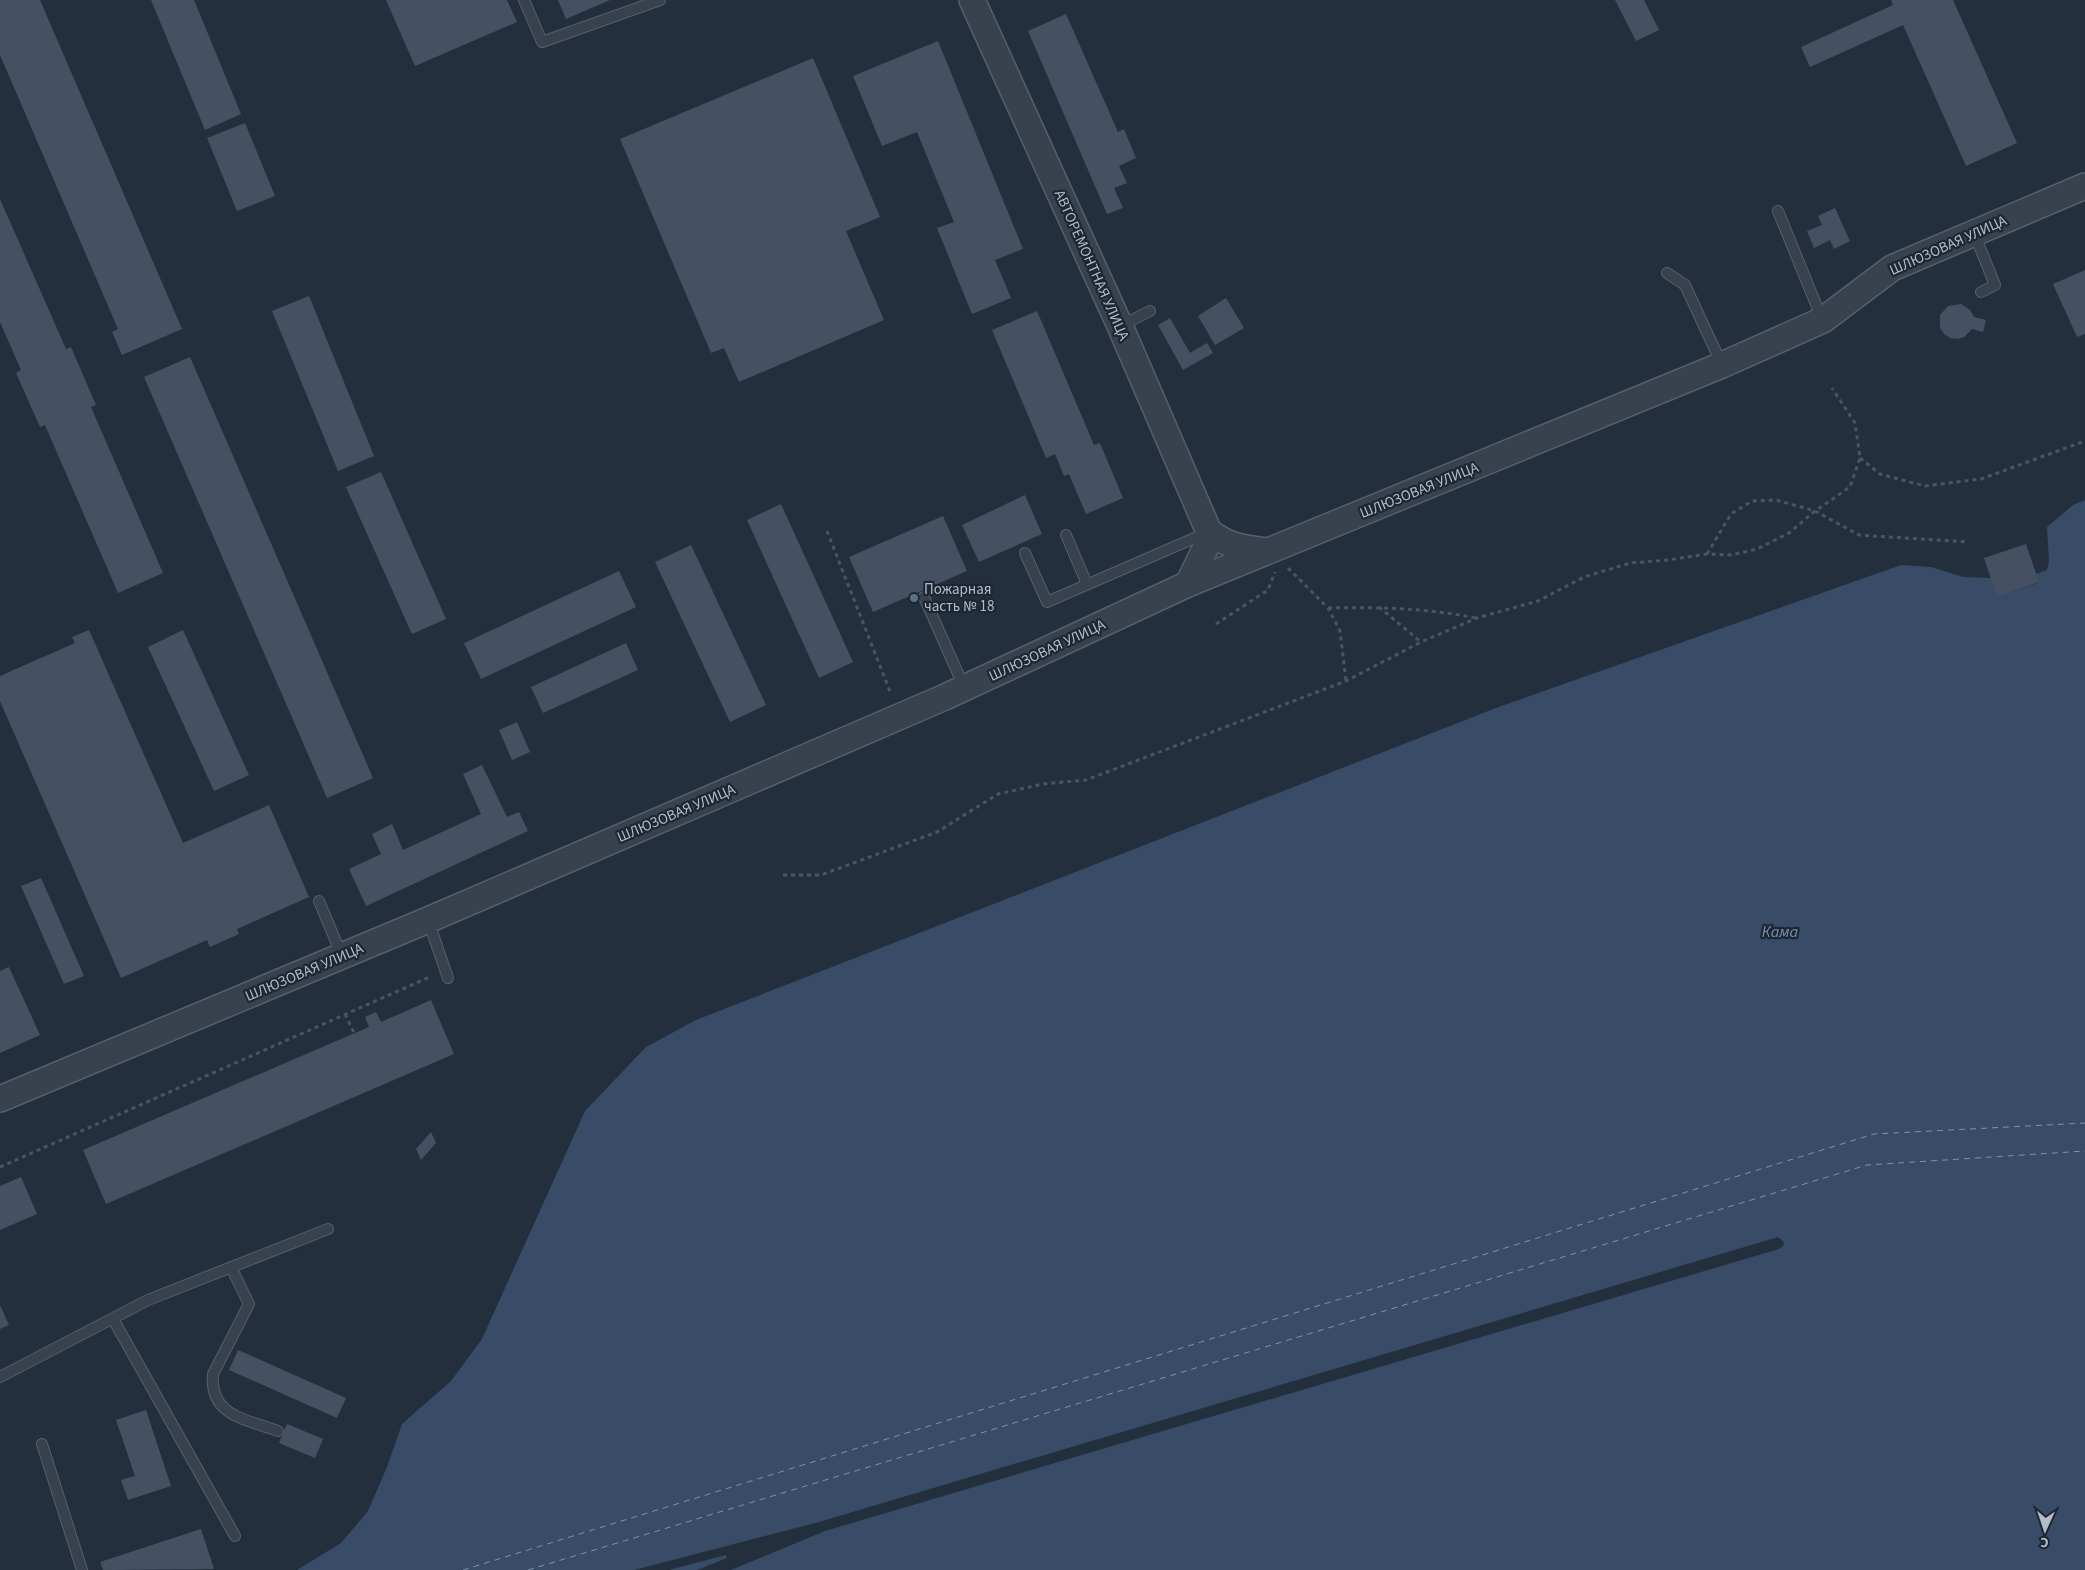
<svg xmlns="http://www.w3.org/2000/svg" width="2085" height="1570" font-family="'Source Sans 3',sans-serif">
<rect width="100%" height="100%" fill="#242f3e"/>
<!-- water -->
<g fill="#394c67">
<path d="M2085 500V1570H731L825 1531 1779 1249 1783 1246 1784 1242 1778 1237 819 1522 634 1570H297L341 1543 368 1511 387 1467 402 1424 451 1381 482 1339 585 1111 646 1047 696 1020 1496 708 1901 565 1931 567 1963 577 1991 578 1998 596 2038 583 2036 574 2047 570 2049 561 2047 527 2073 505Z"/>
<path d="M726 1555 727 1558 697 1570H669Z"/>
</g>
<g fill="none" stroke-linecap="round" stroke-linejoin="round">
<!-- ferry -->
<g stroke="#7c92b1" stroke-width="1" stroke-dasharray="6 5" stroke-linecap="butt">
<path d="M463 1570 1874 1134 2085 1123"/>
<path d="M528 1570 1867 1165 2085 1151"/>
</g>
</g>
<!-- building -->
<g fill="#455162">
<path d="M0 0H40L182 329 122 355 112 332 118 329 0 55Z"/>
<path d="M151 0H194L241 114 205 130Z"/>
<path d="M386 0H507L517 22 415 66Z"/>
<path d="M558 0H610L566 19Z"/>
<path d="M1615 0H1644L1659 30 1636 41Z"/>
<path d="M1891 0H1953L2017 143 1966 166 1903 25 1810 67 1801 47 1893 5Z"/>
<path d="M1066 14 1118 132 1124 129 1136 158 1119 166 1127 183 1114 188 1123 208 1107 214 1028 31Z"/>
<path d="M938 41 1023 249 995 260 1011 298 972 314 937 228 954 222 917 132 882 146 853 76Z"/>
<path d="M813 58 880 217 846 231 884 320 739 382 724 348 711 353 620 139Z"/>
<path d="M245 123 275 196 237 211 207 138Z"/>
<path d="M0 199 66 349 71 347 96 405 91 407 163 573 118 593 45 425 40 427 16 373 21 370 0 322Z"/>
<path d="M1835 208 1850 241 1834 249 1830 240 1814 248 1807 231 1822 225 1818 216Z"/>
<path d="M2085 270V334L2077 337 2053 284Z"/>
<path d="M309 296 374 456 338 471 272 311Z"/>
<path d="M1226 298 1244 328 1215 345 1198 316Z"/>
<path d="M1961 304 1970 310 1974 317 1986 320 1983 332 1972 329 1964 337 1958 339 1950 338 1944 334 1940 328V315L1948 306Z"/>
<path d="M1037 311 1094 445 1100 443 1123 498 1086 514 1069 474 1064 476 1055 454 1046 458 992 330Z"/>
<path d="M1170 318 1190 353 1207 343 1213 353 1183 370 1158 325Z"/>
<path d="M190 357 373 778 327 798 144 377Z"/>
<path d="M381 472 446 619 412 634 346 487Z"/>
<path d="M1025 495 1042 534 979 562 962 525Z"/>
<path d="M781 504 853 662 819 678 747 520Z"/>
<path d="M943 516 967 571 873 612 849 557Z"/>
<path d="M2026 544 2039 582 1997 597 1984 558Z"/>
<path d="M691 545 766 705 730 722 655 562Z"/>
<path d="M619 571 636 607 481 679 464 643Z"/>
<path d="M89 630 183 843 269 805 309 897 237 929 239 934 210 947 207 940 121 978 0 701V676L75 643 72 637Z"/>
<path d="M183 630 249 775 214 791 148 647Z"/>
<path d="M626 643 638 670 543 713 531 687Z"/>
<path d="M517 722 530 752 512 760 499 730Z"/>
<path d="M482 765 507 817 519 812 528 831 366 906 349 869 381 854 372 834 392 824 403 850 481 814 463 774Z"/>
<path d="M41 878 84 976 64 984 21 886Z"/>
<path d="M9 967 40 1035 0 1053V971Z"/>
<path d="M431 1000 454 1054 106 1204 83 1150 369 1027 365 1017 376 1012 381 1022Z"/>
<path d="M431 1132 436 1143 421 1160 416 1149Z"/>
<path d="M21 1177 37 1214 0 1230V1186Z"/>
<path d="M0 1305 9 1325 0 1329Z"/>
<path d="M238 1350 346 1398 337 1418 229 1370Z"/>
<path d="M146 1410 171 1486 128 1500 121 1480 135 1476 116 1420Z"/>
<path d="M287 1424 323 1439 315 1458 279 1443Z"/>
<path d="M201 1529 214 1569 103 1570 100 1562Z"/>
</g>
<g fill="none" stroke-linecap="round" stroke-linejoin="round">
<defs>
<g id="service">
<path d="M524 0 542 42 660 0"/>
<path d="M1778 211 1822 319"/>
<path d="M1974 233 1995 285 1981 292"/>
<path d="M1667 273 1685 285 1722 365"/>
<path d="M1120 326 1150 311"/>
<path d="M1066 535 1087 584"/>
<path d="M1025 553 1047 602 1206 533"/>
<path d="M924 597 964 687"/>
<path d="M319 901 342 956"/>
<path d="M428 920 448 978"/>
<path d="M231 1267 249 1304 213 1374C209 1416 246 1419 278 1431"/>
<path d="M113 1319 235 1536"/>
<path d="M0 1377 148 1300 328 1229"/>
<path d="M42 1444 82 1570"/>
</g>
<g id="tertiary">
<path d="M972 0 1120 326 1209 532C1230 547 1242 548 1267 551"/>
<path d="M1188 584 1205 549 1209 532"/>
<path d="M0 1099 428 920 945 697 1188 584 1722 365 1823 320 1892 268 2085 186"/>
</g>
</defs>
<!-- service casing -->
<use href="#service" stroke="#565f6c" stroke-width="12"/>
<!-- tertiary casing -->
<use href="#tertiary" stroke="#565f6c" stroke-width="28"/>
<!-- path -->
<g stroke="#44595c" stroke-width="3" stroke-dasharray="4 4" stroke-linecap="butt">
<path d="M1860 458 1880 474 1925 486 1981 479 2085 441"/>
<path d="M827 531 891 694"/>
<path d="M1707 554 1731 514 1752 501 1776 500 1815 511 1859 535 1967 542"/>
<path d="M1288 568 1328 608 1340 631 1346 681"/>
<path d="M1379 607 1421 642"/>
<path d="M1328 608C1381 607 1424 608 1477 618"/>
<path d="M1216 624 1268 590 1275 572"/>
<path d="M783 875H821L937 832 998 794 1043 784 1086 780 1346 681 1421 642 1477 618 1538 601 1584 577 1630 563 1668 560 1707 554 1731 555 1757 549 1789 533 1815 511 1850 487 1860 458 1855 423 1832 388"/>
<path d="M345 1014 354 1033"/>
<path d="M0 1167 432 976"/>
</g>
<!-- service -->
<use href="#service" stroke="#38414e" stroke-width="10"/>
<!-- tertiary -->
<use href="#tertiary" stroke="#38414e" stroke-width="25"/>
</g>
<!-- markers -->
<circle fill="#5c6f8a" stroke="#1d2633" stroke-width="2" cx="914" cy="598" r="5"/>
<g text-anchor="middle" stroke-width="4.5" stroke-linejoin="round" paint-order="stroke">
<!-- street labels -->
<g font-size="15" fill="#b4bcc9" stroke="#1d2633">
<text transform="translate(1948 245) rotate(-24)" y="5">ШЛЮЗОВАЯ УЛИЦА</text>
<text transform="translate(1092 265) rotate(66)" y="5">АВТОРЕМОНТНАЯ УЛИЦА</text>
<text transform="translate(1419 490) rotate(-22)" y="5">ШЛЮЗОВАЯ УЛИЦА</text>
<text transform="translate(1047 650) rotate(-25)" y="5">ШЛЮЗОВАЯ УЛИЦА</text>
<text transform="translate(676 813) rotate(-23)" y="5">ШЛЮЗОВАЯ УЛИЦА</text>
<text transform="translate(304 972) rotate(-23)" y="5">ШЛЮЗОВАЯ УЛИЦА</text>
</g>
<!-- poi labels -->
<g font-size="15" fill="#b4bcc9" stroke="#1d2633" text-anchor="start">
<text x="924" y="594">Пожарная<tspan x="924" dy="17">часть № 18</tspan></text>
</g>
<!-- water labels -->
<g font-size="16" font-style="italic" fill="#7c92b1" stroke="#1d2633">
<text x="1780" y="937">Кама</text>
</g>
</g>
<!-- north arrow -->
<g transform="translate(2045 1530) rotate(183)" stroke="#1d2633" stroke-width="4" paint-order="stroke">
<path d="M0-4L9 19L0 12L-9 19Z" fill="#b4bcc9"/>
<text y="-8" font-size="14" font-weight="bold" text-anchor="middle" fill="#b4bcc9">С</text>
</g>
</svg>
